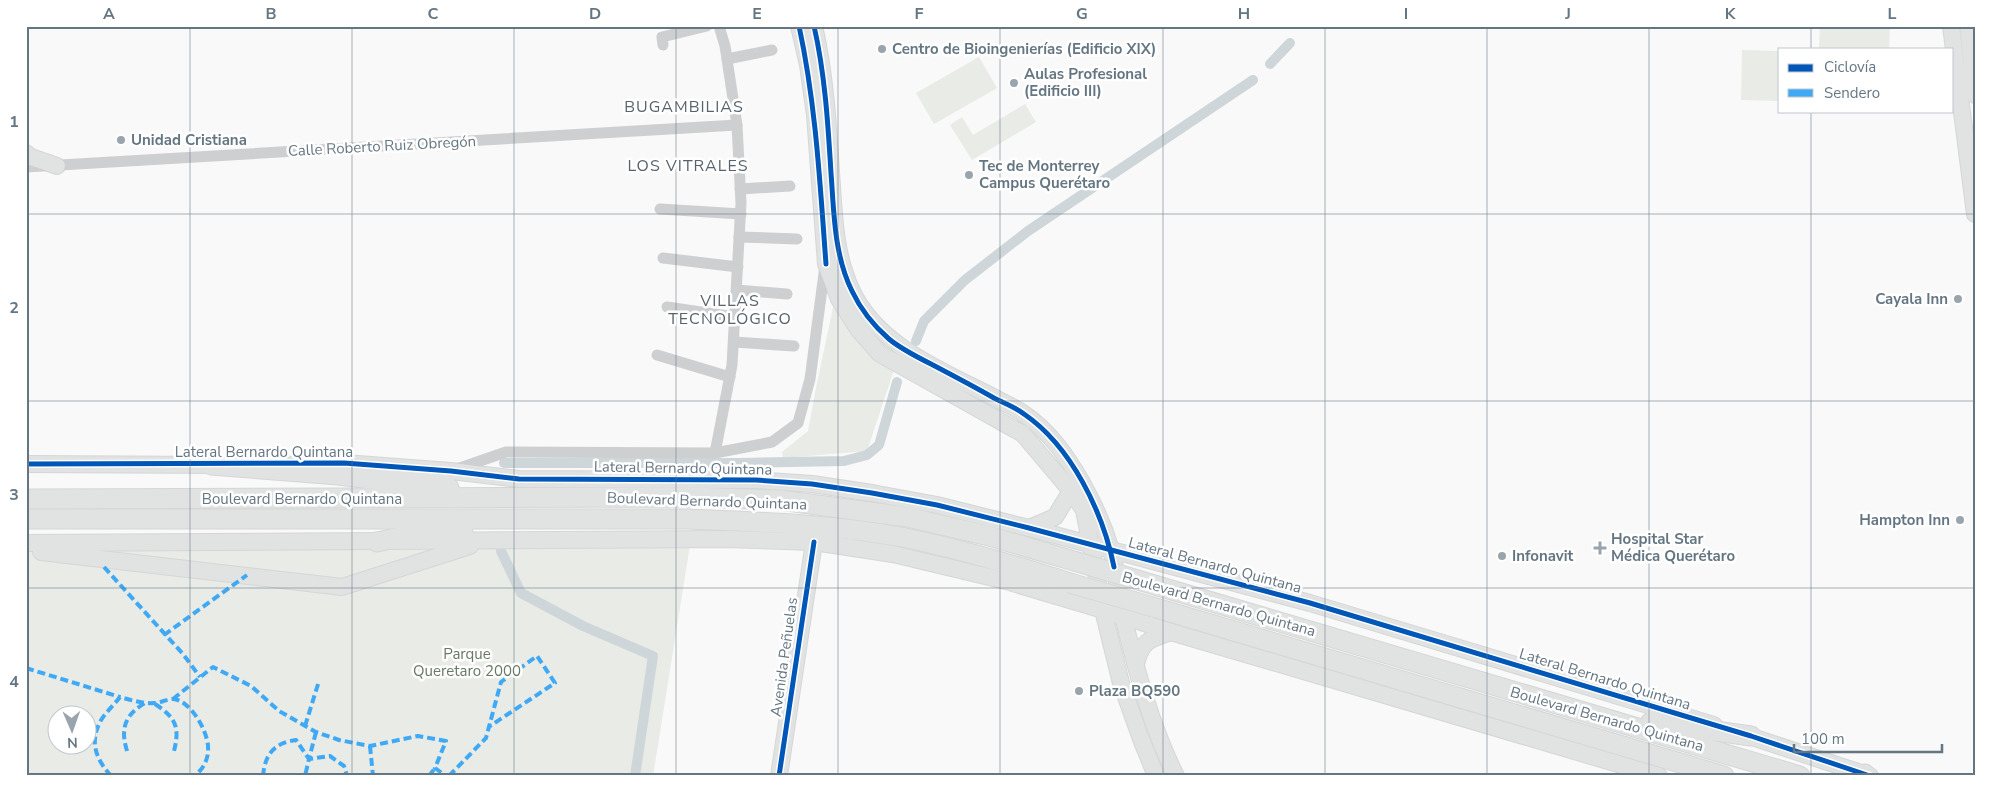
<svg xmlns="http://www.w3.org/2000/svg" width="2001" height="802" font-family="'Nunito Sans',sans-serif">
<rect width="100%" height="100%" fill="#f9f9f9"/>
<!-- green -->
<g fill="#e8ebe6" fill-rule="evenodd">
<path d="M1820 26H1890L1889 49H1819Z"/>
<path d="M1742 50 1780 51V101L1741 100Z"/>
<path d="M979 57 997 88 934 124 916 93Z"/>
<path d="M1025 104 1036 122 972 160 950 125 962 117 973 135Z"/>
<path d="M834 303 894 370 867 451 783 458 782 452 808 431 816 388Z"/>
<path d="M691 539 653 776H26V550ZM58 714H88V744H58Z"/>
</g>
<g fill="none" stroke-linecap="round" stroke-linejoin="round">
<!-- canal -->
<g stroke="#ced6d9" stroke-width="10">
<path d="M1270 64 1290 43"/>
<path d="M916 341 924 321 965 280 1028 231 1253 80"/>
<path d="M504 463H739L844 461 867 455 879 445 897 382"/>
<path d="M501 551 521 593 583 626 653 656 635 776"/>
</g>
<defs>
<g id="secondary">
<path d="M799 26 808 65 815 115 826 264 839 299 858 329 880 354 1023 434 1071 491 1084 510 1103 610 1121 683 1141 739 1156 776"/>
<path d="M814 26C825 74 828 123 831 172 834 212 834 252 851 289 877 347 944 371 997 399 1006 404 1016 408 1024 414 1049 431 1066 455 1081 481 1093 502 1104 526 1111 550 1117 571 1118 594 1123 616 1136 669 1151 726 1176 776"/>
<path d="M1951 26 1975 214"/>
<path d="M1968 26 1975 95"/>
<path d="M26 153 31 157 57 166"/>
<path d="M26 464 222 465"/>
<path d="M294 464 344 463 451 471 519 479 756 480 812 484 872 493 937 505 1029 528 1310 603 1714 725"/>
<path d="M1029 528 1055 517 1071 491"/>
<path d="M26 543 726 539 814 542 893 554 1006 581 1123 616 1171 632 1659 776"/>
<path d="M41 552 342 587 470 546"/>
<path d="M1136 664C1141 641 1150 639 1171 632"/>
<path d="M1740 733 1870 776"/>
<path d="M779 776 814 542"/>
</g>
<g id="primary">
<path d="M211 465 338 475 449 488"/>
<path d="M26 499 690 497 780 500 907 517 989 536 1074 561"/>
<path d="M26 519H688C759 522 831 524 901 537 958 548 1014 565 1070 583"/>
<path d="M377 542 419 533 463 530"/>
<path d="M1158 586 1800 776"/>
<path d="M1153 607 1724 776"/>
<path d="M1651 722 1751 736"/>
<path d="M1865 774 1866 776"/>
</g>
</defs>
<!-- secondary casing -->
<use href="#secondary" stroke="#d5d6d7" stroke-width="18"/>
<!-- primary casing -->
<use href="#primary" stroke="#d5d6d7" stroke-width="21"/>
<!-- street -->
<g stroke="#cecfd0" stroke-width="11">
<path d="M663 45 662 37 707 26"/>
<path d="M727 59 772 50"/>
<path d="M26 167 737 125"/>
<path d="M740 189 790 186"/>
<path d="M660 209 741 214"/>
<path d="M739 237 797 239"/>
<path d="M663 258 738 267"/>
<path d="M737 290 787 294"/>
<path d="M667 307 735 317"/>
<path d="M734 342 794 346"/>
<path d="M657 355 730 377"/>
<path d="M715 453 732 365 741 203 737 125 725 46 719 26"/>
<path d="M454 470 506 452 715 453 772 442 798 423 810 379 825 266"/>
</g>
<!-- secondary -->
<use href="#secondary" stroke="#e1e2e2" stroke-width="16"/>
<!-- primary -->
<use href="#primary" stroke="#e1e2e2" stroke-width="19"/>
<defs>
<g id="primary-bridge">
<path d="M1074 561 1158 586"/>
<path d="M1070 583 1153 607"/>
</g>
</defs>
<!-- primary-bridge casing -->
<use href="#primary-bridge" stroke="#d5d6d7" stroke-width="21" stroke-linecap="butt"/>
<!-- primary-bridge -->
<use href="#primary-bridge" stroke="#e1e2e2" stroke-width="19"/>
<!-- quiet -->
<g stroke="#3fa9f5" stroke-width="4" stroke-dasharray="8 4" stroke-linecap="butt">
<path d="M104 567 183 654 200 677"/>
<path d="M164 635 247 575"/>
<path d="M26 668 120 697"/>
<path d="M173 699 213 667 251 686 279 711 316 732 339 740 370 746 418 736 446 741 435 768 446 776"/>
<path d="M155 704C178 719 180 729 173 755"/>
<path d="M305 726 319 681"/>
<path d="M316 732 309 759 330 756 344 766 347 776"/>
<path d="M370 746 373 776"/>
<path d="M127 751C120 728 125 715 145 703"/>
<path d="M111 776C97 760 89 744 100 722 104 714 114 705 120 697 131 700 143 704 154 703 160 703 167 699 173 699 190 700 207 730 208 746 209 758 204 769 194 776"/>
<path d="M263 776C265 753 275 743 296 740L309 759 305 776"/>
<path d="M429 776 435 768"/>
<path d="M449 776 486 738 501 682 537 656 555 683 490 726"/>
</g>
<defs>
<g id="cycleway">
<path d="M799 26C816 105 820 184 826 264"/>
<path d="M814 26C825 74 828 124 831 173 834 212 834 255 852 291 860 308 874 326 889 339 901 349 917 357 931 364 952 375 973 386 994 398 1004 403 1015 407 1024 414 1071 446 1103 512 1114 567"/>
<path d="M26 464 344 463 451 471 519 479 756 480 812 484 872 493 937 505 1029 528 1310 603 1751 736 1870 776"/>
<path d="M779 776 814 542"/>
</g>
</defs>
<!-- cycleway casing -->
<use href="#cycleway" stroke="#fff" stroke-width="8"/>
<!-- cycleway -->
<use href="#cycleway" stroke="#0057b8" stroke-width="5"/>
</g>
<!-- grid -->
<path fill="none" stroke="#657683" stroke-width="1" stroke-opacity="0.55" d="M190 26V776M352 26V776M514 26V776M676 26V776M838 26V776M1000 26V776M1163 26V776M1325 26V776M1487 26V776M1649 26V776M1811 26V49M1811 111V776M26 214H1975M26 401H1975M26 588H1975"/>
<!-- markers -->
<g fill="#99a4ac" stroke="#fff" stroke-width="2">
<circle cx="882" cy="49" r="5"/>
<circle cx="1014" cy="83" r="5"/>
<circle cx="121" cy="140" r="5"/>
<circle cx="969" cy="175" r="5"/>
<circle cx="1958" cy="299" r="5"/>
<circle cx="1960" cy="520" r="5"/>
<path d="M1597.5 540.5h5v5h5v5h-5v5h-5v-5h-5v-5h5z"/>
<circle cx="1502" cy="556" r="5"/>
<circle cx="1079" cy="691" r="5"/>
</g>
<g text-anchor="middle" stroke-width="5" stroke-linejoin="round" paint-order="stroke">
<!-- poi labels -->
<g font-size="15" font-weight="bold" fill="#657683" stroke="#fff" text-anchor="start">
<text x="892" y="54">Centro de Bioingenierías (Edificio XIX)</text>
<text x="1024" y="79">Aulas Profesional<tspan x="1024" dy="17">(Edificio III)</tspan></text>
<text x="131" y="145">Unidad Cristiana</text>
<text x="979" y="171">Tec de Monterrey<tspan x="979" dy="17">Campus Querétaro</tspan></text>
<text x="1948" y="304" text-anchor="end">Cayala Inn</text>
<text x="1950" y="525" text-anchor="end">Hampton Inn</text>
<text x="1611" y="544">Hospital Star<tspan x="1611" dy="17">Médica Querétaro</tspan></text>
<text x="1512" y="561">Infonavit</text>
<text x="1089" y="696">Plaza BQ590</text>
</g>
<!-- street labels -->
<g font-size="15" fill="#657683" stroke="#fff">
<text transform="translate(382 146) rotate(-3)" y="5">Calle Roberto Ruiz Obregón</text>
<text x="264" y="457">Lateral Bernardo Quintana</text>
<text transform="translate(683 468) rotate(1)" y="5">Lateral Bernardo Quintana</text>
<text x="302" y="504">Boulevard Bernardo Quintana</text>
<text transform="translate(707 501) rotate(2)" y="5">Boulevard Bernardo Quintana</text>
<text transform="translate(1215 565) rotate(15)" y="5">Lateral Bernardo Quintana</text>
<text transform="translate(1219 604) rotate(16)" y="5">Boulevard Bernardo Quintana</text>
<text transform="translate(784 657) rotate(-82)" y="5">Avenida Peñuelas</text>
<text transform="translate(1605 679) rotate(17)" y="5">Lateral Bernardo Quintana</text>
<text transform="translate(1607 719) rotate(16)" y="5">Boulevard Bernardo Quintana</text>
</g>
<!-- park labels -->
<g font-size="15" fill="#687a64" stroke="#fff">
<text x="467" y="659">Parque<tspan x="467" dy="17">Queretaro 2000</tspan></text>
</g>
<!-- neighbourhood labels -->
<g font-size="16" letter-spacing="1" fill="#57646e" stroke="#fff">
<text x="684" y="112">BUGAMBILIAS</text>
<text x="688" y="171">LOS VITRALES</text>
<text x="730" y="306">VILLAS<tspan x="730" dy="18">TECNOLÓGICO</tspan></text>
</g>
</g>
<!-- border -->
<rect width="2001" height="802" fill="none" stroke="#ffffff" stroke-width="55"/>
<!-- legend -->
<rect x="1778" y="48" width="175" height="65" fill="#ffffff" stroke="#c1c8cd"/>
<rect x="1788" y="64" width="25" height="8" fill="#0057b8" stroke="#c1c8cd"/>
<text x="1824" y="72" font-size="15" fill="#657683">Ciclovía</text>
<rect x="1788" y="89" width="25" height="8" fill="#3fa9f5" stroke="#c1c8cd"/>
<text x="1824" y="98" font-size="15" fill="#657683">Sendero</text>
<!-- north arrow -->
<g transform="translate(72 730) rotate(178)"><circle r="24" fill="#ffffff" stroke="#c1c8cd"/>
<path d="M0-4L9 19L0 12L-9 19Z" fill="#99a4ac"/>
<text y="-8" font-size="14" font-weight="bold" text-anchor="middle" fill="#657683">N</text>
</g>
<!-- scale -->
<path d="M1794 744v8h148v-8" fill="none" stroke="#657683" stroke-width="2.5"/>
<text x="1801" y="744" font-size="15" fill="#657683" stroke="#ffffff" stroke-width="4" paint-order="stroke">100 m</text>
<rect x="28" y="28" width="1946" height="746" fill="none" stroke="#657683" stroke-width="2"/>
<g font-size="16" text-anchor="middle" font-weight="bold" fill="#657683">
<text x="109" y="19">A</text>
<text x="271" y="19">B</text>
<text x="433" y="19">C</text>
<text x="595" y="19">D</text>
<text x="757" y="19">E</text>
<text x="919" y="19">F</text>
<text x="1082" y="19">G</text>
<text x="1244" y="19">H</text>
<text x="1406" y="19">I</text>
<text x="1568" y="19">J</text>
<text x="1730" y="19">K</text>
<text x="1892" y="19">L</text>
<text x="14" y="127">1</text>
<text x="14" y="313">2</text>
<text x="14" y="500">3</text>
<text x="14" y="687">4</text>
</g>
</svg>
